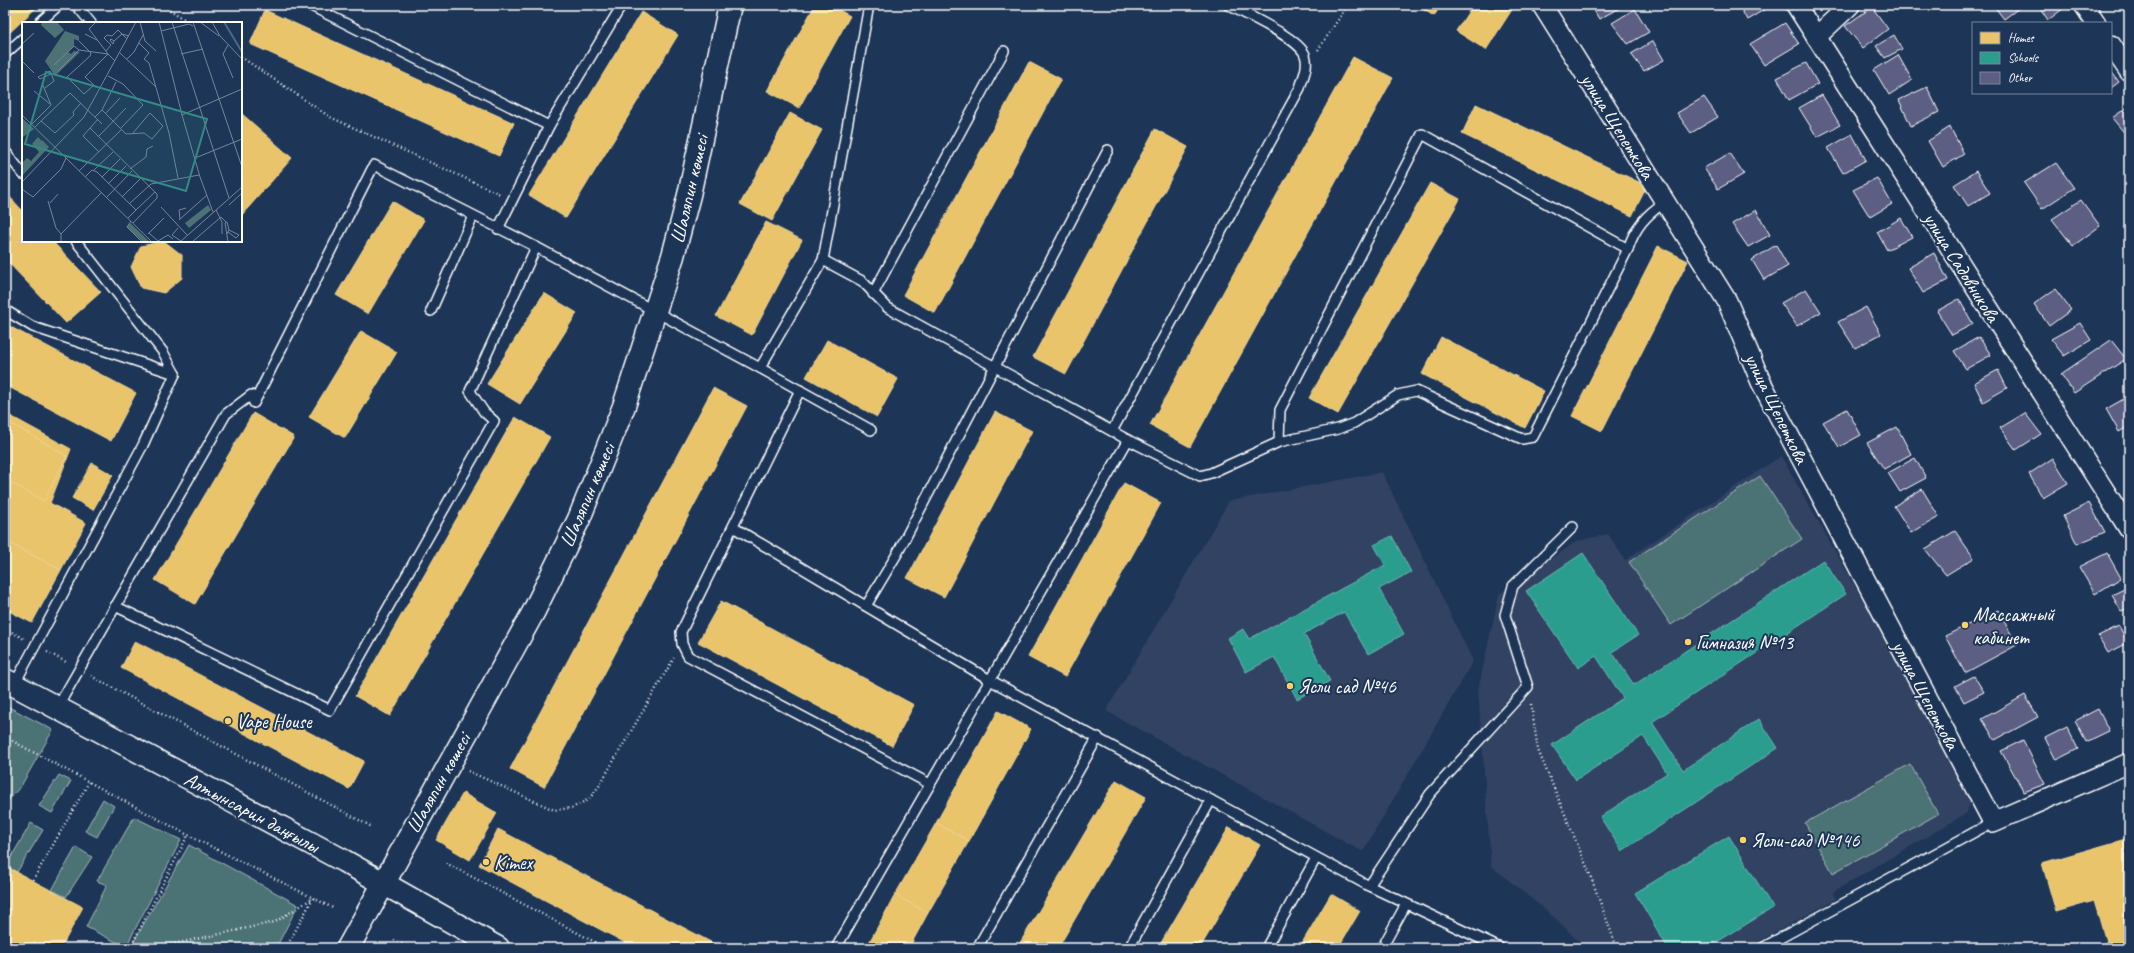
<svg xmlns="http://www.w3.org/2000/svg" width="2134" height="953" font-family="Caveat,sans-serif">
<rect width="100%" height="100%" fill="#1d3557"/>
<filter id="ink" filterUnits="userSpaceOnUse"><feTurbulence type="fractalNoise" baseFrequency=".025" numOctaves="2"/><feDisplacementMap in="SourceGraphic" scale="8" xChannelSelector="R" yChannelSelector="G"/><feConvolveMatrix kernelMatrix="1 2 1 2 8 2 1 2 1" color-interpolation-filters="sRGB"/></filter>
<g filter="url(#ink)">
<!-- built -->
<g fill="#304264">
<path d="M1781 456 1972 792 1967 813 1833 892 1836 899 1747 948H1585L1555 918 1491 866 1478 690 1499 594 1577 541 1608 534 1625 560Z"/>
<path d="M1382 472 1473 661 1363 852 1106 711 1229 501Z"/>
</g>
<!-- green -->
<g fill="#4c7275" stroke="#a6b8ba">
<path d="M1760 476 1802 539 1671 625 1629 562Z"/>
<path d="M5 705 53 730 21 786 5 804Z"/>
<path d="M1910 764 1938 814 1833 873 1805 823Z"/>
<path d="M59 775 71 781 52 813 39 806Z"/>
<path d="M103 799 114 806 97 837 85 831Z"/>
<path d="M134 817 181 840 126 947 86 927 107 885 97 881Z"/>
<path d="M31 823 43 830 17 872 6 866Z"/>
<path d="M189 845 298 905 276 948H130Z"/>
<path d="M76 847 92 857 66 897 52 890Z"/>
</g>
<!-- homes -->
<g fill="#e9c46a" stroke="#f0d697">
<path d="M6 5H39L5 37Z"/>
<path d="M815 5H830L850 16 799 108 767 91Z"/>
<path d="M1416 5H1441L1434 16Z"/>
<path d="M1473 5H1515L1486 50 1456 31Z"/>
<path d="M265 10 514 123 499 156 250 44Z"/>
<path d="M641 12 678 35 566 218 529 195Z"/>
<path d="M1353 57 1393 78 1190 447 1150 425Z"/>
<path d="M1029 62 1061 79 935 313 903 295Z"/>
<path d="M1476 104 1647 186 1632 216 1462 134Z"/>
<path d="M241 113 292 158 241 216Z"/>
<path d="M790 113 822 130 772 221 740 204Z"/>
<path d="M1155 129 1188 147 1066 374 1033 357Z"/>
<path d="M1430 183 1460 199 1338 414 1309 398Z"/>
<path d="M5 192 23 211V241H52L101 292 66 323 5 259Z"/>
<path d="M392 201 424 220 368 314 336 295Z"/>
<path d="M766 222 802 240 752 335 716 316Z"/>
<path d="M164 241 182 255V278L164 293 141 288 131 267 141 246Z"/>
<path d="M1658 246 1688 261 1602 431 1572 416Z"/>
<path d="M544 293 577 313 520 404 487 384Z"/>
<path d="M5 324 136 393 111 441 5 385Z"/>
<path d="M361 331 397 352 345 438 309 417Z"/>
<path d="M1441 337 1544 391 1525 428 1422 374Z"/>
<path d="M827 340 898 379 877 417 806 377Z"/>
<path d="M713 388 747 406 544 787 510 769Z"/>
<path d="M995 412 1032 431 944 597 907 578Z"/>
<path d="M5 413 71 449 50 503 86 523 61 570 5 541Z"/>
<path d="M253 413 294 437 195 604 155 580Z"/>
<path d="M515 417 550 437 390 716 355 696Z"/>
<path d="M5 420 67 456 44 501 5 479Z"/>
<path d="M92 463 113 475 93 510 72 498Z"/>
<path d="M1124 483 1161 503 1065 677 1028 657Z"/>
<path d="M5 541 61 570 32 623 5 609Z"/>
<path d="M721 601 914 705 892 746 698 642Z"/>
<path d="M135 641 364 761 349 789 121 668Z"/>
<path d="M998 711 1031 729 969 841 936 823Z"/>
<path d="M1116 780 1146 797 1058 948H1017Z"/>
<path d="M463 793 497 813 470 860 436 840Z"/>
<path d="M936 823 969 841 928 913 895 895Z"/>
<path d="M1229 827 1260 845 1200 948H1158Z"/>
<path d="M498 829 722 948H635L479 865Z"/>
<path d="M2129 838V948H2108L2094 901 2056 912 2042 863Z"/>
<path d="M5 866 83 907 61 948H5Z"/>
<path d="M1331 894 1360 911 1338 948H1299Z"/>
<path d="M895 895 928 913 909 948H866Z"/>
</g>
<!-- schools -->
<g fill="#2a9d8f" stroke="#6abab1">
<path d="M1392 536 1411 572 1379 589 1404 634 1368 654 1344 612 1304 634 1330 681 1297 699 1274 657 1246 672 1228 638 1243 629 1249 639 1385 565 1374 545Z"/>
<path d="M1583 553 1638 635 1612 652 1634 685 1823 560 1846 594 1652 722 1683 770 1759 719 1778 748 1622 851 1600 817 1667 773 1643 736 1576 780 1552 745 1623 698 1596 656 1578 668 1526 591Z"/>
<path d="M1729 836 1773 908 1707 948H1668L1635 893Z"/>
</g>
<!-- building -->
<g fill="#5c5f83" stroke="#fff">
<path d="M1591 5H1625L1599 19Z"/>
<path d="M1739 5H1772L1747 20Z"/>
<path d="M1993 5H2023L2004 19Z"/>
<path d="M2038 5H2068L2048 20Z"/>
<path d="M1872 7 1888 29 1863 48 1845 26Z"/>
<path d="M1635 9 1649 32 1628 44 1612 23Z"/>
<path d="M1785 23 1799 44 1764 65 1750 44Z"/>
<path d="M1894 35 1902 49 1885 58 1876 46Z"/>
<path d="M1653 41 1664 60 1644 71 1631 54Z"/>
<path d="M1898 55 1912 80 1889 95 1874 70Z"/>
<path d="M1806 63 1818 84 1789 100 1777 78Z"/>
<path d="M2111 71 2119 82 2111 88Z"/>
<path d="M1927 87 1939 112 1911 126 1899 100Z"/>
<path d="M1822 95 1840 125 1817 137 1799 108Z"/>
<path d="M1704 97 1718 117 1691 133 1677 113Z"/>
<path d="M2129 106V135L2127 136 2112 118Z"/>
<path d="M1950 127 1964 154 1943 167 1928 141Z"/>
<path d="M1852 134 1866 160 1843 173 1828 148Z"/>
<path d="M1730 153 1744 174 1718 189 1704 168Z"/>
<path d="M2056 163 2074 188 2042 209 2024 183Z"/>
<path d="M1976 171 1990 193 1968 206 1954 185Z"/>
<path d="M1877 178 1892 204 1870 217 1853 190Z"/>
<path d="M2081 200 2100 226 2073 246 2052 219Z"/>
<path d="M1756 210 1770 235 1748 247 1732 224Z"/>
<path d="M1901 218 1912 237 1887 250 1877 232Z"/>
<path d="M1776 245 1788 266 1764 280 1752 260Z"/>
<path d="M1934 253 1948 280 1923 293 1908 268Z"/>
<path d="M1806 289 1821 312 1797 326 1781 303Z"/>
<path d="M2055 289 2071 310 2049 326 2034 304Z"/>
<path d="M1959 299 1973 324 1952 335 1937 311Z"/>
<path d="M1866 307 1881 334 1855 348 1838 322Z"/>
<path d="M2080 323 2091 340 2064 356 2051 339Z"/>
<path d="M1979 337 1991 355 1966 369 1954 351Z"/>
<path d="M2111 340 2126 359 2074 393 2061 374Z"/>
<path d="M1998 370 2007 388 1983 402 1974 383Z"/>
<path d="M2129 396V426L2119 432 2106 409Z"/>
<path d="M1847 409 1861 435 1839 447 1823 422Z"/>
<path d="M2025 413 2041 434 2016 450 2000 428Z"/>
<path d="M1897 427 1911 454 1884 469 1867 443Z"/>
<path d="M1915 458 1926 478 1900 492 1888 473Z"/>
<path d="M2053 458 2068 483 2043 498 2029 474Z"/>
<path d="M1922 489 1939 517 1911 533 1894 506Z"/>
<path d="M2089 503 2105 532 2077 544 2063 516Z"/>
<path d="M1955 531 1974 558 1946 575 1925 549Z"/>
<path d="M2107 553 2121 578 2095 594 2079 567Z"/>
<path d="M2128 587 2129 608 2121 611 2112 595Z"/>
<path d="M1998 610 2017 645 1965 673 1945 636Z"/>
<path d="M2119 626 2128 643 2108 653 2098 636Z"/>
<path d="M1974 676 1984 692 1964 702 1955 686Z"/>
<path d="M2025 695 2038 717 1995 740 1982 719Z"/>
<path d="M2098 709 2109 731 2086 742 2075 721Z"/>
<path d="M2067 727 2078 749 2056 760 2045 738Z"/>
<path d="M2023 740 2045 784 2024 792 2001 751Z"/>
</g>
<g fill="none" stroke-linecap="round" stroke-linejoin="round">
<defs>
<g id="lane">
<path d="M76 5 91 23"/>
<path d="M309 5 549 126 622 5"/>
<path d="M39 23 59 5"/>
<path d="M5 54 23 38"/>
<path d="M5 151 23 174"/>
<path d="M498 229 549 126"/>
<path d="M76 241 163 352 175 374"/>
<path d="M1628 249C1635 227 1646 215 1665 202"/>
<path d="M823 260 862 281 888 308 1128 440 1200 476 1211 473 1279 442 1338 429 1354 423 1398 395 1416 391 1522 439 1533 437 1628 249 1422 134 1280 410 1279 442"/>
<path d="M873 294 1004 51"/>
<path d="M5 310 33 327 175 374"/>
<path d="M431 311 473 216"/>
<path d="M760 368 823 260 869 5"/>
<path d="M800 390 681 632 682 644 688 656 930 784"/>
<path d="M1112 431 1300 88C1303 77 1309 66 1305 55 1299 38 1245 14 1228 5"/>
<path d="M733 527 990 680 1369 886 1500 948"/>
<path d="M115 606 330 710 494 421 484 412 470 391 536 247"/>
<path d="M866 606 897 554 1108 150"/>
<path d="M14 685 143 445 175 374"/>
<path d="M57 708 226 414 251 395 254 403 374 165 536 247 760 368 871 430"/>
<path d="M1369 886 1430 794 1528 687 1505 615 1513 586 1573 527"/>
<path d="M836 948 1128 440"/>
<path d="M977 948 1098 737"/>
<path d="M1129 948 1211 800"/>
<path d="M1266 948 1316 858"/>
<path d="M1382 948 1406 904"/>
<path d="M1762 948 1993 822"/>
</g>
<g id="street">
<path d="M1542 5 1727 301 1761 382 1993 822 2129 763"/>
<path d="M1796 5 2129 529"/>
<path d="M2084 5 2096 23"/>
<path d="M1816 37 1850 5"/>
<path d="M2111 45 2129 71"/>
</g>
<g id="secondary">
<path d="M5 680 344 861 498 948"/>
<path d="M348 948 534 611 579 519 624 406 673 256 689 195 730 5"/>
</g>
</defs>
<!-- lane casing -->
<use href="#lane" stroke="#fff" stroke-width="12"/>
<!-- street casing -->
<use href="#street" stroke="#fff" stroke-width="22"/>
<!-- secondary casing -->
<use href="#secondary" stroke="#fff" stroke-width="25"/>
<!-- path -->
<g stroke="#fff" stroke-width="2.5" stroke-dasharray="1 3" stroke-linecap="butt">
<path d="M163 5 190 23"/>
<path d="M1318 50 1348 5"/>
<path d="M241 57 330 117 500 194"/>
<path d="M5 628 24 639"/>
<path d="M47 652 68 663"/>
<path d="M91 676 372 827"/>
<path d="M1531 704 1538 750 1589 872 1617 948"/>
<path d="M5 737 188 835 333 908"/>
<path d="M468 771 554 810 572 808 589 799 599 786 674 658"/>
<path d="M446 863 606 948"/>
<path d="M33 880 89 782"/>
<path d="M394 940 410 948"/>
<path d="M130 948 188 835"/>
<path d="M155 948 275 922 313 898"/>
<path d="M286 948 313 898"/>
</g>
<!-- lane -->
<use href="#lane" stroke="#1d3557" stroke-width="9"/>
<!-- street -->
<use href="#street" stroke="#1d3557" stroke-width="19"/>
<!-- secondary -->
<use href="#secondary" stroke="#1d3557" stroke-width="22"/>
</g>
</g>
<!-- markers -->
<g fill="#ffd166" stroke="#1d3557" stroke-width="1.5">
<circle cx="1965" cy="625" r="4"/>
<circle cx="1688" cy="642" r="4"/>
<circle cx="1290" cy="686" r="4"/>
<circle cx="228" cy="721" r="4"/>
<circle cx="1743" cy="840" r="4"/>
<circle cx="486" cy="862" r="4"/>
</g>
<g text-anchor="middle" stroke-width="4" stroke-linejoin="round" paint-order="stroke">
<!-- street labels -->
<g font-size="20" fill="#fff" stroke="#1d3557">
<text transform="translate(1618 126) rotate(58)" y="7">улица Щепеткова</text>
<text transform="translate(689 189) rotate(-77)" y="7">Шаляпин көшесі</text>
<text transform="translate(1962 267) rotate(58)" y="7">улица Садовникова</text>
<text transform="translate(1777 408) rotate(64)" y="7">улица Щепеткова</text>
<text transform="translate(587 495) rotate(-67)" y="7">Шаляпин көшесі</text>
<text transform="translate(1926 695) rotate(62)" y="7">улица Щепеткова</text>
<text transform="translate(438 783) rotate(-61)" y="7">Шаляпин көшесі</text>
<text transform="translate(252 812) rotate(28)" y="7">Алтынсарин даңғылы</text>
</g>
<!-- poi labels -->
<g font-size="20" fill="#fff" stroke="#1d3557" text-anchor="start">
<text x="1973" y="621">Массажный<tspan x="1973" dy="23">кабинет</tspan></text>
<text x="1696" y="649">Гимназия №13</text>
<text x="1298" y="693">Ясли сад №46</text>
<text x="236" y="728">Vape House</text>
<text x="1751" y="847">Ясли-сад №146</text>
<text x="494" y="869">Kimex</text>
</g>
</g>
<!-- overview -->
<g transform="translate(22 22)">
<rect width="220" height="220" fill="#1d3557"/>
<path d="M20 0H35L42 8 33 16 19 3ZM43 9 57 14V19L52 17V24L46 30 49 32 52 29 58 30 33 54 23 39ZM0 96 12 107 1 115 0 113ZM16 115 19 118 17 120 20 118 27 125 0 154V141L5 136 9 139 17 130 10 122ZM186 183 189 188 167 206 163 201ZM108 201 128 220H121L105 205Z" fill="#4c7275"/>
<path fill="none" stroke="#476a8e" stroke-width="2" d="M202 0 220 30"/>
<path fill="none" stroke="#77869a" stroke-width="1" d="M118 0 123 19 134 29M137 0 160 93 178 155 191 190M150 0 207 176M171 0 220 145M178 0 197 14M190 0 198 14 220 37M139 9 167 2 171 4M63 12 75 18M89 17 92 19 91 22 88 18ZM57 19 69 31 68 34 45 55 62 72 72 63 63 55 86 32 67 7 74 0M92 19 100 12 107 14M117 21 127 31 122 37 127 41 147 111 156 156M0 22 12 11M206 23 201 32 211 56M84 29 89 23 82 16 85 13 90 14 96 8 105 17M98 31 134 65M159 32 181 27M105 37 112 30 121 13M0 39 12 51M32 43 52 24 57 28 86 32 93 39M36 49 57 28M86 54 101 62 121 83 98 107M16 55 28 49 32 59 23 66M16 55 18 57 29 52M20 61 29 83M12 69 28 82M80 88 104 112 122 111 130 117 141 104 128 91 111 111M83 92 98 76M0 93 130 220M160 93 220 67M73 95 80 88 94 60M76 97 61 114 77 130M19 99 33 111 52 93 51 90 59 81M10 102 29 83M13 105 48 71 80 102M68 106 135 172V176L111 201M76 115 104 86M173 136 220 117M108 147 124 135 125 127 131 124M72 148 91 130M57 149 99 108M63 155 70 148 75 150 114 188 106 196M80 155 98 137M0 160 62 95 114 0M86 162 104 144M0 167 11 175 39 147 44 136M100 175 119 156M84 176 110 149M26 179 34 206 39 212M28 181 36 172M107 182 129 162 177 153M207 183 220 171M139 185 165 213M114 188 133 170M194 188 200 200V212M158 197 157 188 164 186M157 198 185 173M109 199 105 205 120 220M156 206 150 213 159 219M206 210 214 216 217 213 207 208M127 211 136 219 146 213 151 217M126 212 142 196M205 212 207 208 205 200 203 201 206 220M39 220V212L79 171M158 220 220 165M170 220 199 195 204 200"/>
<path fill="#338b84" fill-opacity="0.15" stroke="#338b84" stroke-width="2" d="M24 50 185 97 164 169 3 122Z"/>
<rect width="220" height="220" fill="none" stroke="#fff" stroke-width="2"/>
</g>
<!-- margin -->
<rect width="2134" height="953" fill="none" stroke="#1d3557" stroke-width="20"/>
<rect x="10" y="10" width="2114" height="933" fill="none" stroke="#fff" stroke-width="1.5" filter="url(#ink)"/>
<!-- legend -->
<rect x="1972" y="22" width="140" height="72" fill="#1d3557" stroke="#77869a"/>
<rect x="1980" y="32" width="20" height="12" fill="#e9c46a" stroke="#77869a"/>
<text x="2008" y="42" font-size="12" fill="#ffffff">Homes</text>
<rect x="1980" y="52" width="20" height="12" fill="#2a9d8f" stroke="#77869a"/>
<text x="2008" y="62" font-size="12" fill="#ffffff">Schools</text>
<rect x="1980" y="72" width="20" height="12" fill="#5c5f83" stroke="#77869a"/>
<text x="2008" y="82" font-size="12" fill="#ffffff">Other</text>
</svg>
